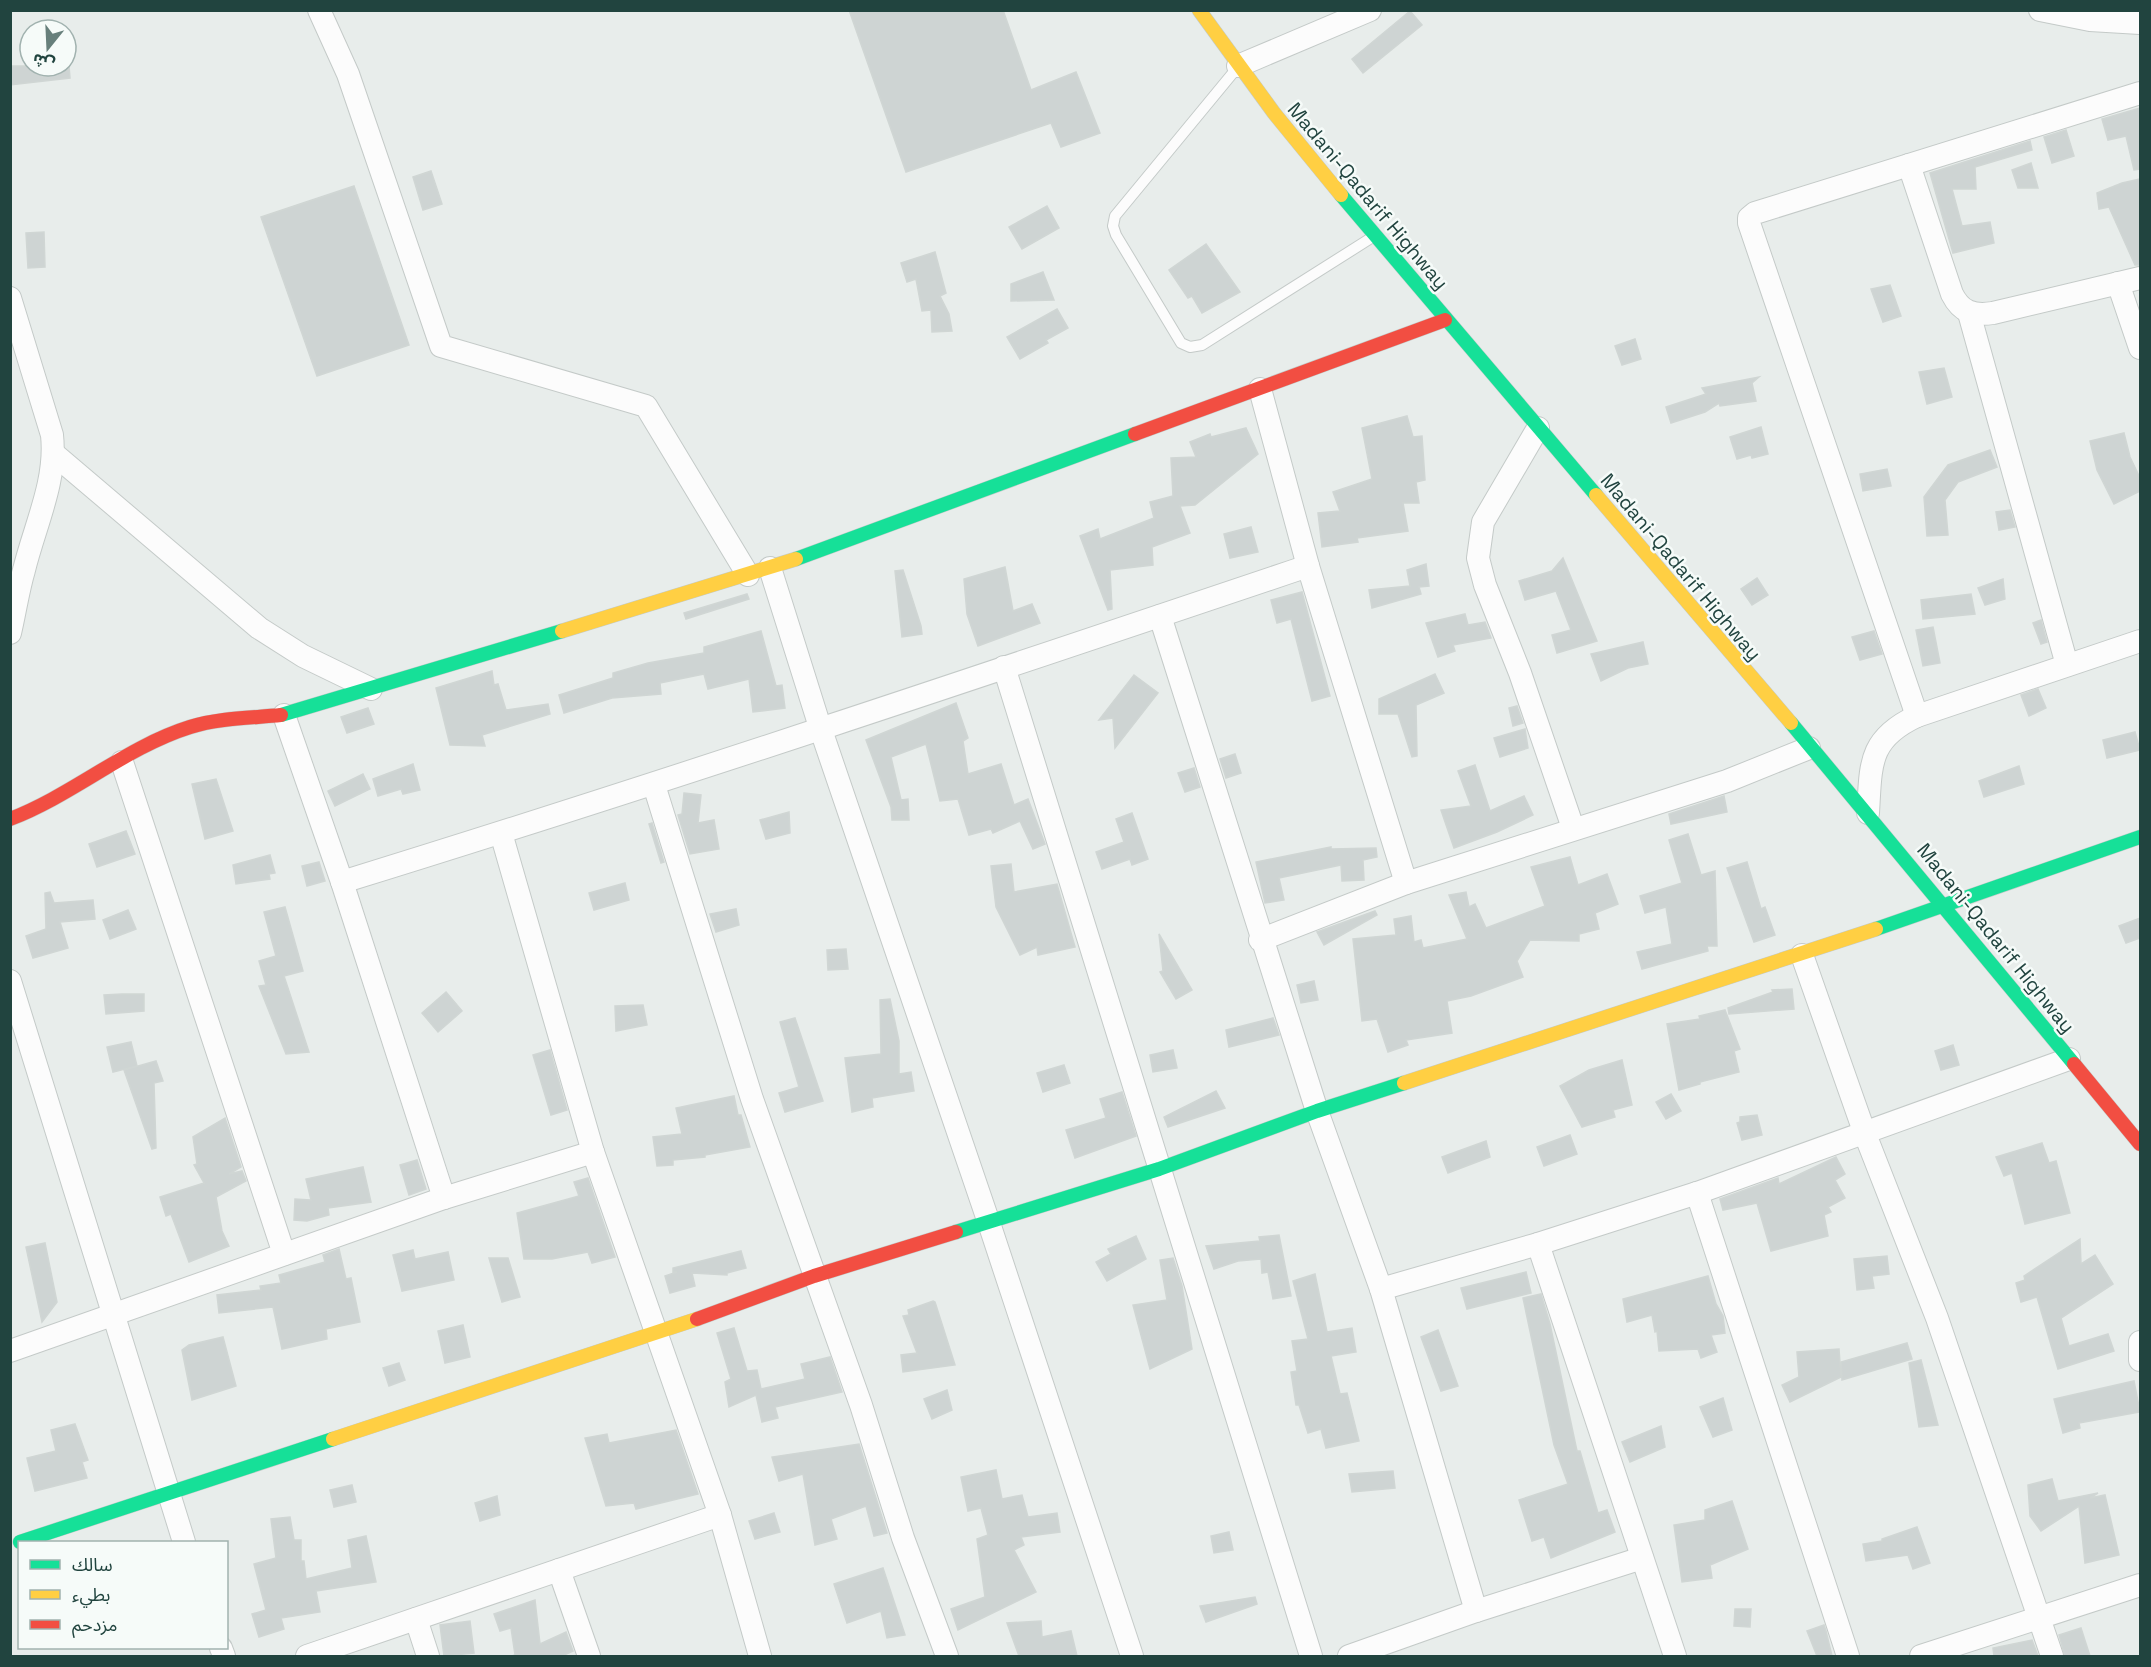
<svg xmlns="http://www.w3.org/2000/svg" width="2151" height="1667" font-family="'Space Grotesk','Noto Sans Arabic',sans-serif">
<rect width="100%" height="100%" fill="#e8edeb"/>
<!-- building -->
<g fill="#ced4d3" stroke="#d0d6d4" stroke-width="1.5">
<path d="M849 10H1003L1031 90 1076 72 1100 133 1061 147 1051 123 906 172Z"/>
<path d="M1410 11 1422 25 1363 73 1352 59Z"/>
<path d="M10 66H69L70 78 10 85Z"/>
<path d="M2140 108V169L2134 170 2126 136 2108 140 2102 119Z"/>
<path d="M2066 130 2074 156 2052 163 2044 137Z"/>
<path d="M2030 141 2032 150 1975 167 1976 189H1952L1962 226 1990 222 1994 243 1953 253 1930 173Z"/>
<path d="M2031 163 2038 188H2018L2012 170Z"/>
<path d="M431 171 442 204 423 210 413 177Z"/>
<path d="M2140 179V265H2135L2109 207 2099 209 2097 193 2122 183Z"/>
<path d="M354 186 409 345 317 376 261 217Z"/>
<path d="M1047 206 1059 228 1022 249 1009 227Z"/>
<path d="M44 232 45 267 28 268 26 233Z"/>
<path d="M1206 244 1240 292 1202 313 1192 296 1188 298 1169 270Z"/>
<path d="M935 252 946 293 940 296 949 314 952 331 932 332 931 310 922 311 916 279 907 282 901 263Z"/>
<path d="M1043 272 1054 300 1011 301V284Z"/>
<path d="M1890 285 1901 316 1883 322 1871 289Z"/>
<path d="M1057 309 1068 328 1046 340 1048 343 1020 359 1007 337Z"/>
<path d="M1635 339 1641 359 1622 365 1615 346Z"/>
<path d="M1944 368 1952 397 1927 404 1919 372Z"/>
<path d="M1759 377 1752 383 1756 401 1720 406 1719 403 1705 412 1671 423 1666 407 1706 394 1702 388Z"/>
<path d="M1407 416 1413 437 1422 436 1425 480 1416 482 1419 503H1403L1408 531 1357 538 1358 542 1322 547 1318 513 1340 511 1333 492 1372 479 1362 428Z"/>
<path d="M1761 427 1768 454 1752 458 1751 455 1737 459 1730 437Z"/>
<path d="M1246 428 1258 454 1195 505 1180 506 1190 533 1152 547 1153 565 1110 570 1112 609 1108 610 1080 536 1098 529 1100 539 1154 518 1150 502 1173 496 1171 458 1196 457 1190 442 1210 434 1211 437Z"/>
<path d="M2124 433 2130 457 2140 478V491L2114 504 2097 470 2090 441Z"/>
<path d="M1990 450 1997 467 1958 482 1945 500 1948 535 1927 536 1924 497 1948 465Z"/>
<path d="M1887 469 1891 486 1863 491 1860 474Z"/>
<path d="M2010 510 2015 527 1999 530 1996 512Z"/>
<path d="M1251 527 1258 552 1230 558 1224 534Z"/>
<path d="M1563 558 1597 641 1557 653 1552 635 1571 630 1556 591 1525 600 1519 581 1552 571Z"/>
<path d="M1426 564 1429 586 1419 587 1421 594 1372 608 1369 590 1410 586 1407 570Z"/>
<path d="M1005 567 1013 611 1032 604 1040 623 978 646 967 614 964 579Z"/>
<path d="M903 570 921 626 922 634 902 637 895 571Z"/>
<path d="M1757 578 1768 595 1752 605 1741 589Z"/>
<path d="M2003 579 2005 599 1985 605 1978 588Z"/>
<path d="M1302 592 1330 696 1312 701 1291 619 1277 623 1271 600Z"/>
<path d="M747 594 749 599 686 619 684 613Z"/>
<path d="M1971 594 1975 614 1923 619 1921 600Z"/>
<path d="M1465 614 1468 625 1485 622 1491 638 1453 645 1455 651 1438 657 1426 623Z"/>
<path d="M2041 620 2047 642 2041 644 2033 623Z"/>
<path d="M1933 627 1940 663 1923 666 1916 630Z"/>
<path d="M761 631 776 686 782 685 785 708 753 712 749 679 708 689 704 674 660 683 661 694 612 698 564 713 559 695 613 678V673L648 663 704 653V647Z"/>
<path d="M1874 631 1882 654 1860 660 1852 637Z"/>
<path d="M1643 642 1648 664 1628 668 1601 681 1591 654Z"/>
<path d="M492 671 494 685 498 684 506 710 548 704 550 714 482 735 485 746 450 745 436 688Z"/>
<path d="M1435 674 1444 693 1416 705 1417 756 1412 757 1398 714H1379V699Z"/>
<path d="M1134 675 1158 693 1115 748 1113 718 1099 720Z"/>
<path d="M2038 689 2046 708 2029 716 2021 695Z"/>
<path d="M956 703 968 738 963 741 968 774 1001 764 1014 805 1028 799 1045 844 1033 849 1020 821 993 833 991 829 969 835 958 799 940 801 926 744 891 757 901 800 908 799 909 820H892L891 807 866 740Z"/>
<path d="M1517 706 1523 723 1513 726 1509 708Z"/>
<path d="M368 708 374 724 347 733 341 717Z"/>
<path d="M1525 729 1528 748 1500 757 1494 738Z"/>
<path d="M2135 732 2140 750 2107 758 2103 740Z"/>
<path d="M1235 754 1241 773 1226 778 1220 759Z"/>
<path d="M413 764 420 790 403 794 401 789 378 796 373 779Z"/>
<path d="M1475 765 1490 811 1524 796 1533 815 1497 832 1454 848 1441 810 1471 806 1458 771Z"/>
<path d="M2019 766 2024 784 1984 797 1979 781Z"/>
<path d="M1194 768 1200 787 1185 792 1178 773Z"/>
<path d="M363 774 370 789 335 806 328 791Z"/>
<path d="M216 779 233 831 205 839 192 784Z"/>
<path d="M684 793 701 795 698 823 714 820 719 849 690 854 678 815 682 814Z"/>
<path d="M1724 796 1727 812 1671 824 1669 814Z"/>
<path d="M789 812 790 833 766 839 760 820Z"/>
<path d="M1132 813 1148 859 1132 865 1130 859 1102 869 1096 852 1124 842 1116 819Z"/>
<path d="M652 823 664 862 661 863 649 824Z"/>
<path d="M126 831 135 854 97 867 89 844Z"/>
<path d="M1688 834 1701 875 1715 871 1717 946H1707L1708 951 1642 969 1637 952 1672 944 1666 907 1645 913 1640 896 1682 883 1669 840Z"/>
<path d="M1331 847V849L1376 848 1377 857 1363 860 1364 880 1342 881 1341 865 1279 878 1284 900 1265 903 1256 862Z"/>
<path d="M270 855 275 873 269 874 270 879 236 884 233 865Z"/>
<path d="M1570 857 1578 885 1607 874 1618 904 1595 913 1599 929 1579 934V941L1530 940 1517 961 1523 977 1471 996 1447 1001 1452 1033 1406 1040 1408 1045 1388 1052 1377 1019 1362 1021 1353 939 1396 935 1394 919 1411 916 1414 942 1421 940 1423 948 1467 939 1449 895 1466 892 1469 907 1475 904 1486 928 1545 906 1531 867Z"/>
<path d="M319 862 325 881 307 886 302 866Z"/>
<path d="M1747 862 1761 909 1765 907 1775 935 1754 942 1727 868Z"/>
<path d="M1011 864 1014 892 1057 884 1075 947 1038 955 1037 947 1020 955 996 907 991 866Z"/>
<path d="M625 883 629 900 594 910 589 893Z"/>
<path d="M50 892 54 903 93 900 95 919 60 922 68 948 33 958 26 936 46 929 45 893Z"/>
<path d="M285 907 303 971 284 976 309 1052 286 1054 259 986 266 985 259 961 276 956 264 912Z"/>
<path d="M736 909 739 925 716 932 710 914Z"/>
<path d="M128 910 136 929 110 939 103 920Z"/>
<path d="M1375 911 1377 915 1324 945 1317 932Z"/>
<path d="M2140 918V938L2126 943 2119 926Z"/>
<path d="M1159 934 1192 990 1176 999 1160 972 1163 971Z"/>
<path d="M846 949 848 969 828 970 827 950Z"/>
<path d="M1314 981 1318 1000 1301 1003 1297 985Z"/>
<path d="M1792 989 1794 1009 1729 1014 1728 1008 1773 992 1772 990Z"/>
<path d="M446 992 462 1011 438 1032 422 1013Z"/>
<path d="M122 994H144V1011L106 1014 104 995Z"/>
<path d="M890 999 899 1041V1074L911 1072 914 1091 872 1098 873 1107 852 1112 845 1058 881 1054 880 1000Z"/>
<path d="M643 1005 647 1025 616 1031 615 1006Z"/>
<path d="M1725 1010 1740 1049 1734 1051 1739 1072 1700 1082V1084L1679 1090 1667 1024 1700 1019 1699 1016Z"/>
<path d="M795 1018 823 1101 785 1112 779 1093 799 1087 780 1022Z"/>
<path d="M1273 1018 1279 1035 1229 1047 1226 1030Z"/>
<path d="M131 1042 137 1066 113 1072 107 1047Z"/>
<path d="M1953 1045 1959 1065 1941 1070 1935 1051Z"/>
<path d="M550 1050 567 1110 551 1115 533 1055Z"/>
<path d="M1173 1050 1177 1068 1153 1072 1150 1055Z"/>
<path d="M1622 1060 1632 1105 1613 1110 1615 1117 1582 1127 1560 1086 1589 1070Z"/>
<path d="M156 1061 163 1081 154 1083 156 1148 152 1149 124 1070Z"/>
<path d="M1064 1065 1070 1083 1043 1092 1037 1073Z"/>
<path d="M1216 1091 1225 1108 1168 1127 1164 1117Z"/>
<path d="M1122 1092 1136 1136 1075 1158 1066 1130 1106 1118 1100 1099Z"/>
<path d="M1671 1094 1681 1111 1666 1119 1656 1102Z"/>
<path d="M734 1096 738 1115H741L750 1147 705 1155V1157L673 1160V1165L657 1166 653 1137 682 1134 676 1108Z"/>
<path d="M1757 1115 1762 1135 1742 1140 1737 1123 1740 1122V1117Z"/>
<path d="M225 1118 241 1167 229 1174 242 1171 246 1181 216 1197 222 1231 229 1246 189 1262 171 1214 166 1216 160 1197 204 1183 194 1165 197 1164 193 1137Z"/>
<path d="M1570 1135 1577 1154 1544 1166 1537 1147Z"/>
<path d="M1486 1141 1490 1157 1448 1173 1442 1157Z"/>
<path d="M2042 1143 2049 1163 2056 1161 2070 1213 2025 1224 2012 1173 2004 1176 1996 1157Z"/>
<path d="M1836 1157 1845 1174 1835 1180 1845 1198 1828 1207 1831 1212 1824 1215 1828 1236 1771 1251 1757 1203 1723 1210 1720 1199 1778 1178 1779 1184Z"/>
<path d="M417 1160 426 1189 409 1195 400 1165Z"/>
<path d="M363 1167 371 1202 328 1208 329 1215 307 1221 294 1220 295 1199 311 1200 306 1179Z"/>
<path d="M588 1178 615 1257 592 1263 588 1252 552 1259H524L517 1213 579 1196 574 1182Z"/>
<path d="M1279 1235 1291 1296 1273 1299 1268 1272 1262 1273 1261 1259 1238 1261 1214 1269 1206 1246 1260 1241 1259 1237Z"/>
<path d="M1136 1236 1146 1259 1107 1281 1096 1262 1111 1254 1108 1249Z"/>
<path d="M2080 1239 2081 1264 2095 1255 2113 1284 2061 1318 2069 1346 2108 1334 2114 1351 2058 1369 2037 1297 2021 1302 2016 1283 2025 1280 2024 1276Z"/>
<path d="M45 1243 57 1302 42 1322 26 1247Z"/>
<path d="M339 1249 346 1279 351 1278 360 1322 326 1329 327 1339 282 1349 273 1307 219 1313 217 1295 261 1290 260 1286 281 1283 279 1275 325 1262 323 1255Z"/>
<path d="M413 1250 415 1259 448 1252 454 1280 402 1291 393 1255Z"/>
<path d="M741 1251 746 1268 727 1273V1275L692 1273 695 1286 670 1293 665 1276 677 1272H673V1268Z"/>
<path d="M1887 1256 1889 1274 1872 1276 1874 1288 1857 1290 1854 1259Z"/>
<path d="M489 1258H508L520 1297 502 1302Z"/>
<path d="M1173 1258 1182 1286 1192 1349 1150 1369 1133 1305 1167 1300 1160 1260Z"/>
<path d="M1526 1272 1531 1293 1467 1309 1461 1288Z"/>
<path d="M1315 1274 1327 1332 1352 1328 1356 1352 1331 1356 1340 1394 1347 1393 1359 1441 1326 1448 1321 1429 1308 1433 1299 1405H1296L1291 1372 1297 1371 1292 1341 1308 1339 1293 1281Z"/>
<path d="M1708 1276 1716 1304 1723 1316 1725 1333 1711 1335 1717 1352 1701 1358 1698 1349 1659 1351 1657 1331 1655 1332 1652 1315 1627 1322 1623 1299Z"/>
<path d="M1541 1294 1550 1324 1577 1451H1580L1598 1513 1607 1510 1615 1532 1551 1558 1544 1537 1532 1541 1519 1500 1568 1484 1554 1445 1523 1298Z"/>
<path d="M933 1301 935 1302 955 1365 903 1372 901 1355 917 1353 903 1316 909 1315 908 1310Z"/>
<path d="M463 1325 470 1357 445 1363 438 1331Z"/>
<path d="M734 1328 747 1371 757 1370 761 1389 805 1379 801 1364 830 1357 842 1392 775 1407 778 1418 762 1422 756 1395 729 1407 725 1382 731 1379 717 1333Z"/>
<path d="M1438 1330 1458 1386 1441 1391 1421 1337Z"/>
<path d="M223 1337 236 1386 192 1400 182 1350 189 1345Z"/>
<path d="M1907 1343 1912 1359 1842 1380 1841 1362Z"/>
<path d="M1839 1349 1841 1377 1790 1402 1782 1385 1799 1377 1797 1352Z"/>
<path d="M1921 1360 1938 1425 1919 1427 1909 1363Z"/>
<path d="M399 1363 405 1380 389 1386 383 1368Z"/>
<path d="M2134 1381 2140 1412 2079 1423 2080 1428 2063 1433 2054 1399Z"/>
<path d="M947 1390 952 1410 932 1419 924 1399Z"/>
<path d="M1723 1398 1732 1430 1713 1437 1700 1407Z"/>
<path d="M75 1424 88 1460 82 1462 87 1478 35 1491 27 1458 56 1451 51 1430Z"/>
<path d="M1661 1426 1665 1447 1630 1462 1622 1442Z"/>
<path d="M676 1430 698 1494 636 1509 634 1503 606 1506 585 1438 607 1434 609 1443Z"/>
<path d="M859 1444 887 1533 874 1536 866 1506 831 1519 837 1539 815 1545 803 1474 779 1481 772 1457Z"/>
<path d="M996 1470 1002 1499 1022 1495 1028 1517 1057 1513 1060 1532 1021 1537 1024 1545 1014 1550 1036 1592 958 1630 951 1609 985 1597 977 1539 988 1535 981 1508 968 1511 961 1477Z"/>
<path d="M1393 1471 1395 1488 1352 1492 1349 1474Z"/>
<path d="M2052 1479 2058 1501 2098 1493 2090 1498 2105 1495 2119 1555 2085 1563 2079 1506 2041 1531 2030 1516 2028 1485Z"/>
<path d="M352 1485 356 1502 334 1507 330 1490Z"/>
<path d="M497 1496 500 1515 480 1521 475 1503Z"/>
<path d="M1732 1501 1748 1549 1710 1565 1712 1578 1682 1582 1674 1525 1705 1520V1510Z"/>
<path d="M774 1513 780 1532 755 1539 749 1521Z"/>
<path d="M290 1517 294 1540H301V1561H304L306 1579 352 1568 348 1540 366 1536 376 1582 316 1591 320 1612 281 1618 284 1629 259 1637 252 1614 266 1610 254 1564 276 1558 271 1519Z"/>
<path d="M1917 1527 1930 1563 1913 1569 1908 1555 1866 1561 1863 1544 1882 1541V1539Z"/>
<path d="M1229 1532 1233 1550 1214 1553 1211 1536Z"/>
<path d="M883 1568 905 1635 887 1638 881 1611 847 1623 834 1584Z"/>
<path d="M1255 1597 1257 1604 1206 1622 1200 1606Z"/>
<path d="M535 1600 540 1644 566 1632 573 1651 562 1656H512L515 1655 511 1628 500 1631 494 1614Z"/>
<path d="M1735 1609H1751L1750 1627 1734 1626Z"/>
<path d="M470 1621 474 1653 444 1656 440 1625Z"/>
<path d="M1041 1621 1042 1637 1071 1631 1077 1656H1019L1007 1623Z"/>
<path d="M1824 1625 1826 1631 1832 1656H1817L1807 1631Z"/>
<path d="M2081 1628 2090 1656H2065L2059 1635Z"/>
<path d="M2032 1640 2038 1656H1994L1993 1648Z"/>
</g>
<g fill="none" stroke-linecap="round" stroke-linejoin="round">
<defs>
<path id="lane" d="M1237 68 1115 216 1113 226 1116 235 1181 343 1190 347 1202 345 1371 238"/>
<g id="street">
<path d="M319 10 348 74 441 346 646 406 748 575"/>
<path d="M2040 10 2090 20 2140 23"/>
<path d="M1238 66 1370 10"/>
<path d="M1909 165 1952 294C1961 312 1973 316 1993 313L2140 278"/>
<path d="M2118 283 2140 348"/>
<path d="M10 298 52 435C57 481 35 525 24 570 18 590 15 612 10 633"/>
<path d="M1969 313 2067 665"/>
<path d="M1260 389 1308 566 1406 883"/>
<path d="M1538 428 1483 522 1478 558 1485 585 1520 673 1573 828"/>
<path d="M54 454 259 628 303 656 371 689"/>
<path d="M770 568 820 727 988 1220 1132 1656"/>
<path d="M1160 616 1317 1111 1381 1289 1476 1611"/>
<path d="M1004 667 1311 1656"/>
<path d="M284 715 342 882 444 1198"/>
<path d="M1917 716 1749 223V218L1755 213 2140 93"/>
<path d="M122 762 284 1254"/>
<path d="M654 785 752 1099 861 1405 903 1538 947 1656"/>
<path d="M1868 813C1871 764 1868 739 1917 716L2140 641"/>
<path d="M501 833 593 1152 720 1515 760 1656"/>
<path d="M342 882C666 782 987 674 1308 566"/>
<path d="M1260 940 1406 883 1727 781 1809 748"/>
<path d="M1802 955 1865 1134 1937 1318 2052 1656"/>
<path d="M10 981 184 1542"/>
<path d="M1697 1193 1848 1656"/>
<path d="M1538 1244 1675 1656"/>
<path d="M1381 1289 1538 1244 1697 1193 2069 1059"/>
<path d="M2140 1342V1360"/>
<path d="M10 1351 444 1198 593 1152"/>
<path d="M559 1570 589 1656"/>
<path d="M416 1619 428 1656"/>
<path d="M221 1648 224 1656"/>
<path d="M307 1656 720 1515"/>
<path d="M1349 1656 1476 1611 1642 1558"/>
<path d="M1921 1656 2140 1585"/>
</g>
<g id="fast">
<path d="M1341 195 1596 495"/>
<path d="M796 559 1135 434"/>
<path d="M281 715 562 631"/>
<path d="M1791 723 2074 1064"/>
<path d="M1876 929 2140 837"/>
<path d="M956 1232 1159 1169 1317 1111 1404 1083"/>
<path d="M20 1542 333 1439"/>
</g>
<g id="slow">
<path d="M1199 10 1274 113 1341 195"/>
<path d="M1596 495 1791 723"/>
<path d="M562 631 796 559"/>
<path d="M1404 1083 1876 929"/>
<path d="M333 1439 697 1319"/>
</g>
<g id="jam">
<path d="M1135 434 1445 320"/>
<path d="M10 819C73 795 126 747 190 727 219 718 251 718 281 715"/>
<path d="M2074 1064 2140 1144"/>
<path d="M697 1319 814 1276 956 1232"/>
</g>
</defs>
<!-- lane casing -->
<use href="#lane" stroke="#c4cac8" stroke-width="12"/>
<!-- street casing -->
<use href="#street" stroke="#c4cac8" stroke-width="24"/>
<!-- fast casing -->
<use href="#fast" stroke="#c3cbc9" stroke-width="15"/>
<!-- slow casing -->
<use href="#slow" stroke="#c3cbc9" stroke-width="15"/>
<!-- jam casing -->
<use href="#jam" stroke="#c3cbc9" stroke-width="15"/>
<!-- lane -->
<use href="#lane" stroke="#fcfcfc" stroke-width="10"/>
<!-- street -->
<use href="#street" stroke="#fcfcfc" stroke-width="22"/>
<!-- fast -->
<use href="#fast" stroke="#16e098" stroke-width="14"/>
<!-- slow -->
<use href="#slow" stroke="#ffcf43" stroke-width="14"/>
<!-- jam -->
<use href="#jam" stroke="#f24e42" stroke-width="14"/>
</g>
<g text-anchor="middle" stroke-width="5" stroke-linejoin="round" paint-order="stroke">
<!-- street labels -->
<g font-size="20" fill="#21443f" stroke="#f6fbf9">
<text transform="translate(1368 196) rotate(50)" y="7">Madani-Qadarif Highway</text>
<text transform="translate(1681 567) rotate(50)" y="7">Madani-Qadarif Highway</text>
<text transform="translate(1996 938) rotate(51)" y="7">Madani-Qadarif Highway</text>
</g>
</g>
<!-- border -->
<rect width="2151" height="1667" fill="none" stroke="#21443f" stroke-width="24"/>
<!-- legend -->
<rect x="18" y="1541" width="210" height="108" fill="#f6fbf9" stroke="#a1b2af" stroke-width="1.5"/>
<rect x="30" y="1560" width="30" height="9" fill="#16e098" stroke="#a1b2af" stroke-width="1.5"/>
<text x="72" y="1571" font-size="18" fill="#21443f">سالك</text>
<rect x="30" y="1590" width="30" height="9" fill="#ffcf43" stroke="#a1b2af" stroke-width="1.5"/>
<text x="72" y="1601" font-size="18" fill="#21443f">بطيء</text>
<rect x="30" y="1620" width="30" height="9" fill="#f24e42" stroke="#a1b2af" stroke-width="1.5"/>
<text x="72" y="1631" font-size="18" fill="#21443f">مزدحم</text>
<!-- north arrow -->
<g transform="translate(48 48) rotate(198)"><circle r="28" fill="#f6fbf9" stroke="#a1b2af" stroke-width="1.5"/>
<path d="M0-4.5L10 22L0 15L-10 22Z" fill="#677f7b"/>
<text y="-9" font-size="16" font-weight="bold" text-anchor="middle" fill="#21443f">ش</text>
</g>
</svg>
